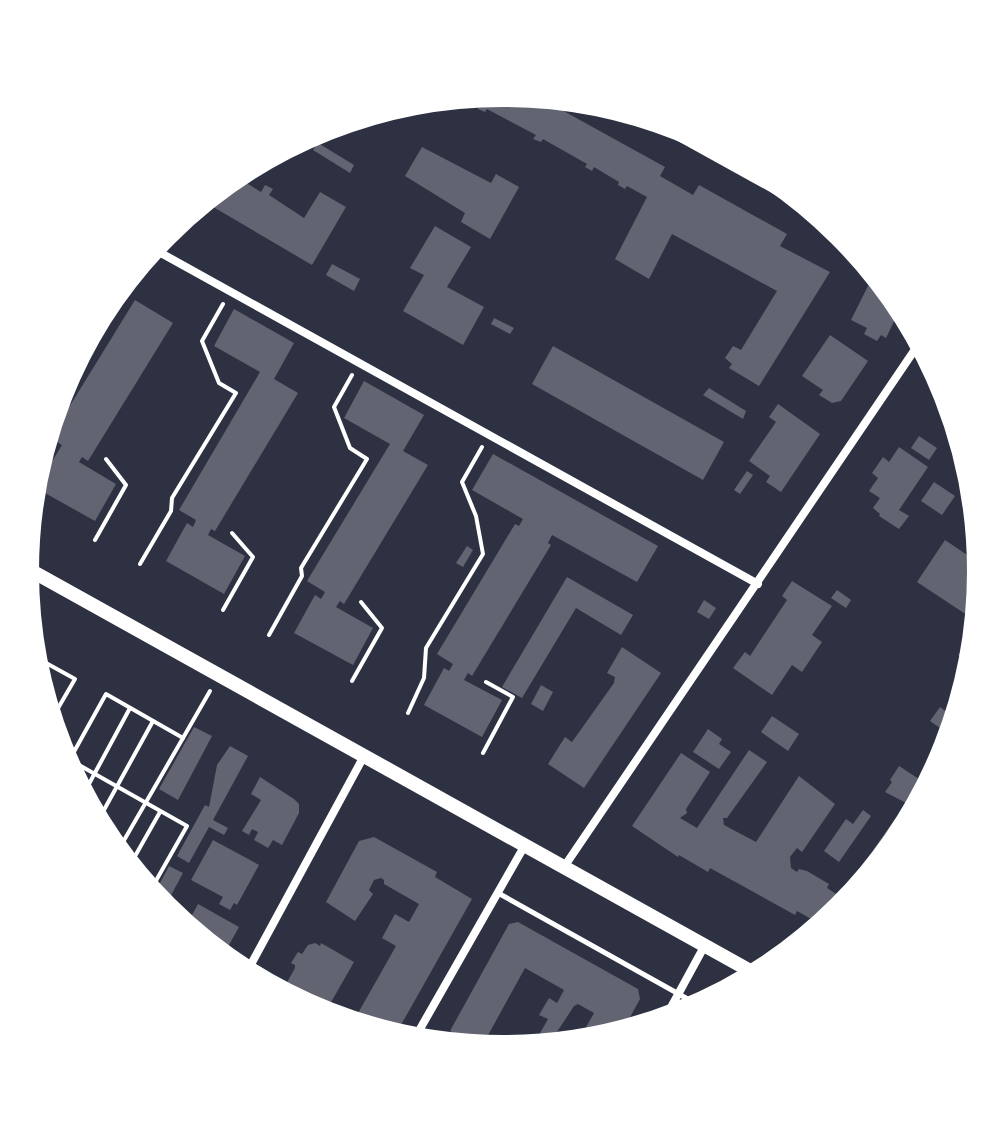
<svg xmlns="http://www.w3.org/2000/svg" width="1006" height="1141" font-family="'Nunito Sans',sans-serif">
<rect width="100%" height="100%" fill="#2d3142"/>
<!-- building -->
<g fill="#626471">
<path d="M503 88 531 93 665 167 660 176 693 195 699 185 787 234 780 246 830 272 759 386 729 368 732 364 725 358 733 346 741 350 777 291 672 234 649 279 615 259 647 197 627 186 625 189 618 185 619 182 594 167 592 171 585 167 587 164 543 139 541 142 533 139 536 135 487 109 485 112 478 109 479 105 463 96Z"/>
<path d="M318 143 354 165 350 173 313 150Z"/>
<path d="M422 147 491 183 496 174 519 187 490 239 461 222 465 213 405 176Z"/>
<path d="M241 176V183L245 182 261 192 265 185 273 189 269 195 304 218 320 192 346 207 312 265 203 201Z"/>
<path d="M435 226 471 247 447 287 484 307 463 345 403 311 424 275 410 268Z"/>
<path d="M332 264 360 279 354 291 326 275Z"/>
<path d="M871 280 882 285 899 311 886 338 881 335 877 341 864 334 867 328 851 320Z"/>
<path d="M135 300 173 323 88 461 82 457 79 462 116 484 95 521 36 488 62 445 50 438Z"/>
<path d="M234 309 294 343 274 379 298 393 215 531 211 529 208 535 245 556 224 594 166 561 187 523 193 527 196 520 179 510 260 372 214 346Z"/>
<path d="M494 318 514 328 510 334 491 324Z"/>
<path d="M830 335 868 361 841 401 832 403 819 395 823 390 802 376Z"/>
<path d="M553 346 724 442 703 480 532 384Z"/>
<path d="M364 381 424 415 403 451 428 465 344 604 340 601 336 607 373 628 353 665 294 633 315 595 321 599 325 592 307 581 390 444 344 418Z"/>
<path d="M709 388 746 411 743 419 703 395Z"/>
<path d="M778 404 820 434 781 492 766 482 770 476 749 461 776 422 769 417Z"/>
<path d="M919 436 937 448 929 460 911 448Z"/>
<path d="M899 447 928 467 899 510 909 516 899 529 879 516 880 514 873 508 880 498 869 491 878 478 872 473 883 457 889 462Z"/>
<path d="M493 454 658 546 637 582 552 535 548 543 551 545 472 676 468 673 464 680 502 700 482 737 424 705 444 668 449 671 453 664 437 654 515 524 519 526 523 519 472 490Z"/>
<path d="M747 471 753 475 740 494 734 490Z"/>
<path d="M934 482 955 496 942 515 921 501Z"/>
<path d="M945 540 985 567 976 621 917 582Z"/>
<path d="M467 546 473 550 463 567 456 563Z"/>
<path d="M567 577 633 615 621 635 576 608 522 698 502 687Z"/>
<path d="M792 581 832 606 812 635 822 642 802 672 792 665 772 695 733 668 745 652 750 656 787 600 782 596Z"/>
<path d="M837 590 851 600 846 608 831 598Z"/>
<path d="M704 600 716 608 709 619 697 612Z"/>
<path d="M974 632 973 638 965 675 959 671 966 661 958 655Z"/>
<path d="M622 647 661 673 584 788 548 764 565 737 572 742 614 683 615 677 607 673Z"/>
<path d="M541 685 553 692 543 711 531 704Z"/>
<path d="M940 707 956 719 949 756 844 912 824 926 797 911 795 915 710 868 708 872 679 855 678 857 632 826 681 753 710 772 686 809 687 813 680 818 697 828 749 750 767 762 727 818H723L724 825 756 842 799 776 835 804 802 852 797 848 790 857 791 868 797 872 799 869 807 871 829 884 827 888 847 901 851 896 849 891 860 874 857 873 906 803 885 792 892 782 890 780 899 766 919 779 925 778 950 740V735L930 721Z"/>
<path d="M772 716 799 734 788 751 761 732Z"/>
<path d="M194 727 212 736 178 800 159 789Z"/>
<path d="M708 729 722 739 719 744 731 752 719 769 693 752Z"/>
<path d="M230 746 248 756 213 820 228 828 224 835 209 827 189 863 177 856 205 805 209 807 217 765Z"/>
<path d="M260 777 294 799 299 804V813L282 845 273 840 268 848 254 840 258 832 252 829 249 835 242 831 261 800 251 794Z"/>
<path d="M863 810 871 816 839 862 824 851 846 819 853 824Z"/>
<path d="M374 837 437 872 435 877 472 899 397 1032 332 1020 340 1006 357 1015 396 946 382 938 395 914 409 922 419 904 384 884V880L381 878 374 880 369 890 373 894 355 921 326 902 359 841Z"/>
<path d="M213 840 259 865 237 905 234 903 230 910 219 904 223 897 191 880Z"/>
<path d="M169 866 183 873 162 912 152 898Z"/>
<path d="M198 904 239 927 224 954 185 928Z"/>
<path d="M518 922 638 989 640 999 623 1030 580 1038 594 1013 578 1004 574 1006 551 1041 539 1035 548 1019 539 1015 549 998 557 1003 564 990 525 968 481 1048 450 1031 509 924Z"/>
<path d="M315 943 320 946 321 943 354 962 326 1011 284 988 295 968V965L291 963 298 952 302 954 308 945Z"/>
</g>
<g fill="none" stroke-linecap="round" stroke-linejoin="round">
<!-- path -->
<g stroke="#fff" stroke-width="4">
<path d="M95 540 126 485 106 459"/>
<path d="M140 564 171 511 172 498 236 393 219 383 202 341 223 304"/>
<path d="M223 610 253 557 232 533"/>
<path d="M269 635 302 576 301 568 367 459 350 448 334 407 352 375"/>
<path d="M37 658 75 679 50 722"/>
<path d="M352 681 382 628 361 602"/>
<path d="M408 713 424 678 426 648 483 554 476 516 462 482 482 447"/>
<path d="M183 738 210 691"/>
<path d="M56 752 187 826 149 893"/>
<path d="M483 753 513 697 486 682"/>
<path d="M65 768 106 694 183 738 119 849"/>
<path d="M83 795 130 708"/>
<path d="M99 819 153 721"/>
<path d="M130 865 160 812"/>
</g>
<!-- service -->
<path stroke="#fff" stroke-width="5" d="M498 893 702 1007"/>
<!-- minor -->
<g stroke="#fff" stroke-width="8">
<path d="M639 115 827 219"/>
<path d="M150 247 758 584"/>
<path d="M564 867 920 342"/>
<path d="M248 970 364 756"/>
<path d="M663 1022 705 945"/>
<path d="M416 1036 525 845"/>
</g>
<!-- tertiary -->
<path stroke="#fff" stroke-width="14" d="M21 565 754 973"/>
</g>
<!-- crop -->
<path d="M0 0H1006V1141H0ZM34 571a469 469 0 1 1 938 0a469 469 0 1 1-938 0Z" fill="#fff" fill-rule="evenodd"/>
<path fill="none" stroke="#fff" stroke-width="10" d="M34 571a469 469 0 1 1 938 0a469 469 0 1 1-938 0Z"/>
</svg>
